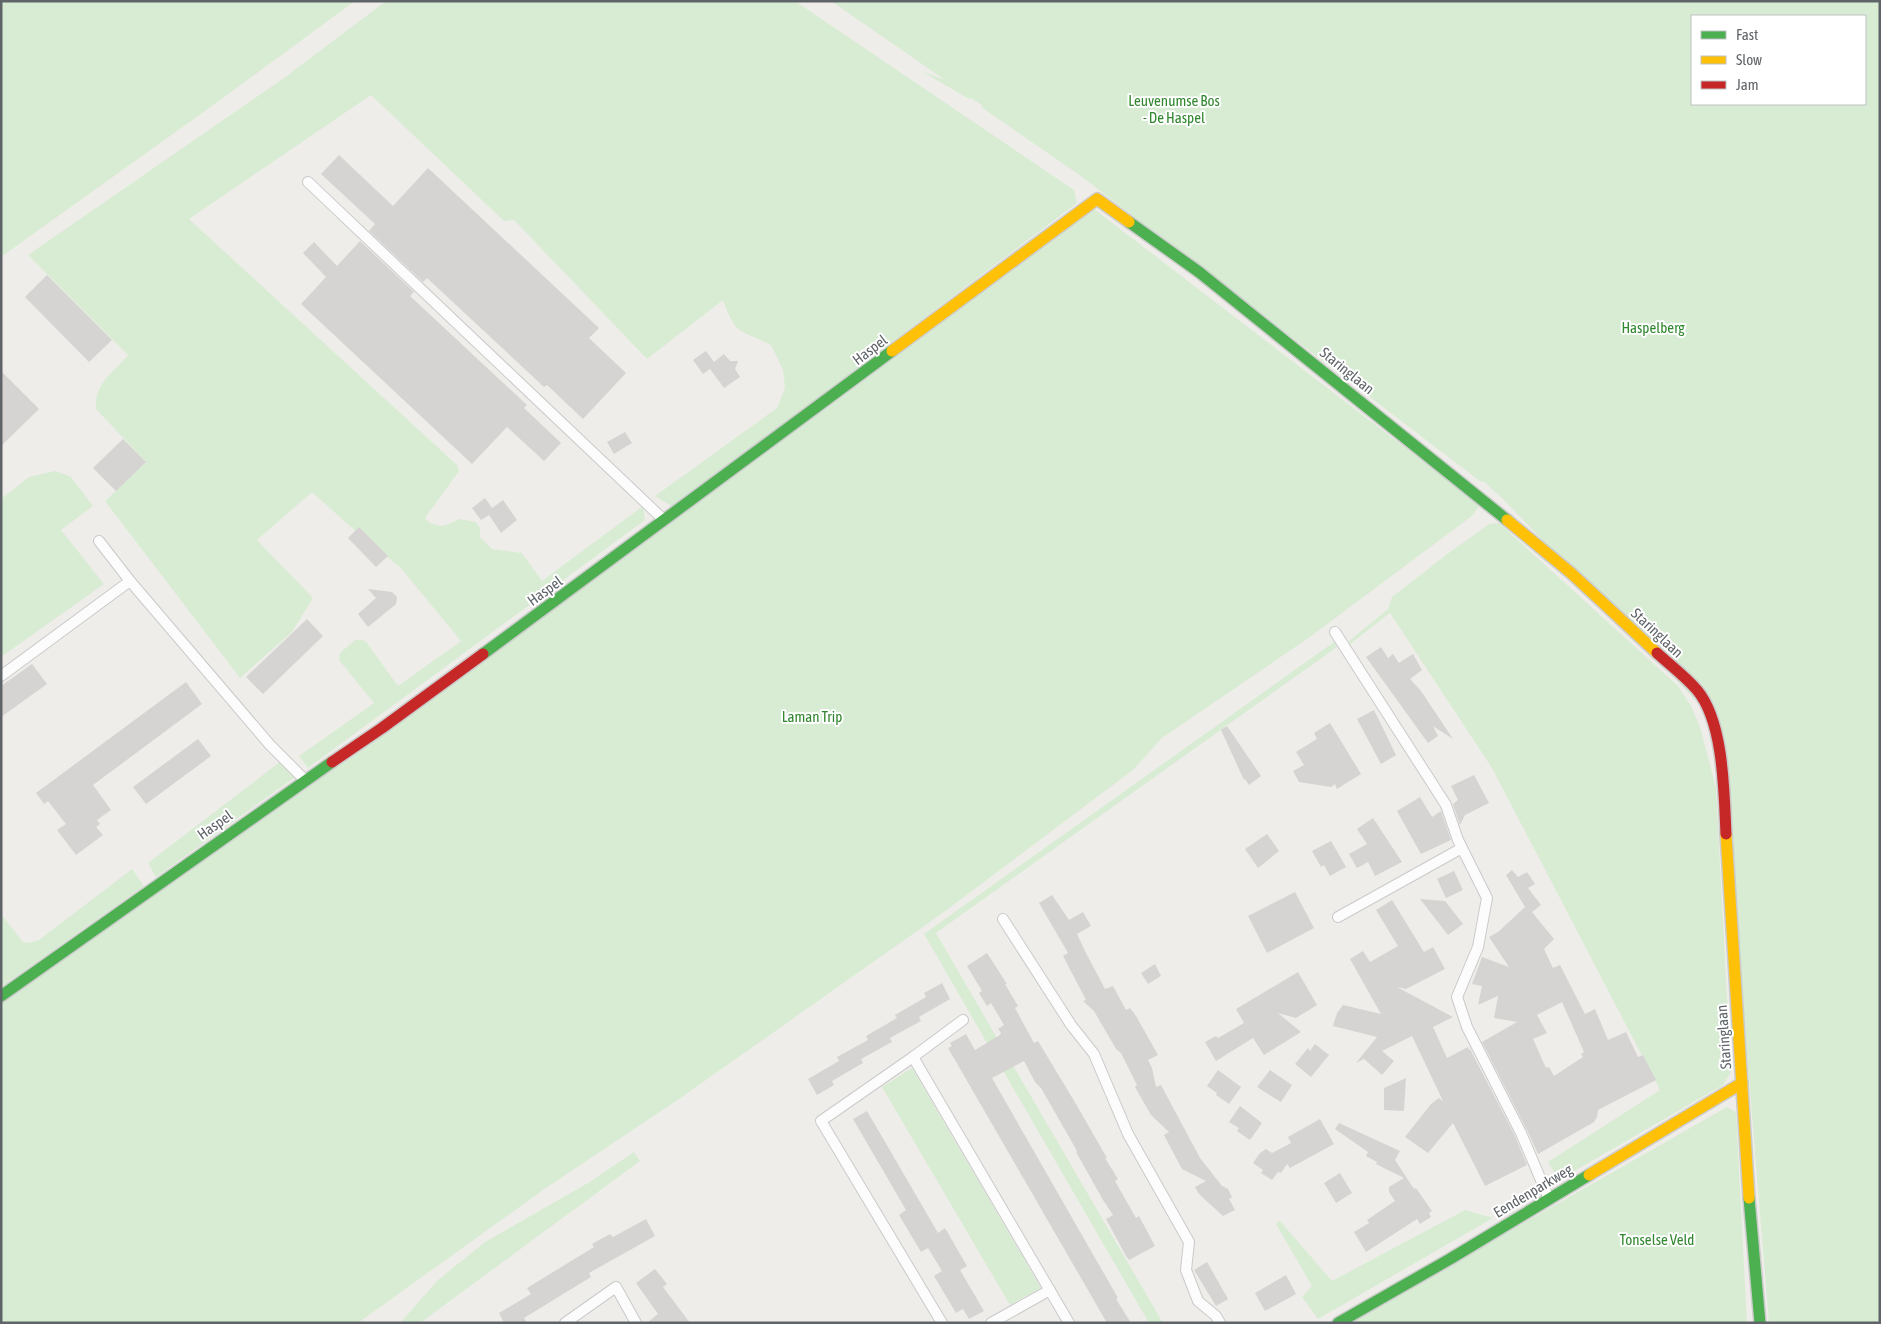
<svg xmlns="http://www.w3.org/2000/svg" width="1881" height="1324" font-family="'Asap Condensed',sans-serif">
<rect width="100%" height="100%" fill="#efede9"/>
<!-- green -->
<g fill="#d8ecd4" fill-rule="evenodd">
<path d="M1 1H355L212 106 1 257Z"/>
<path d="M386 1H795L1074 190 1077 203 673 507 655 496 777 408 785 388 783 370 771 345C739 329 736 336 723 300L647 359 514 220 504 221 371 95 189 219 457 465 459 471 425 518 430 523 440 526 446 525 460 519 476 522 480 528V537L492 549 522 553 542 581 643 506 645 520 308 768 299 756 374 703 339 660 340 653 355 640H363L367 643 398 686 461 641 400 567 372 546 312 492 257 540 313 598 292 632 240 678 105 501 146 462 96 409C94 383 113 373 128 355L28 255 284 78Z"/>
<path d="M831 1H1880V1323H1769L1720 726 1503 499 1483 481 1481 482 1078 174 981 107 983 106 971 98 969 99 921 71 945 80ZM1692 16H1865V104H1692Z"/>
<path d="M1094 209 1480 505 1472 516 1310 637 1162 738 1133 770 944 912 679 1099 543 1190 358 1323H1V1003Z"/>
<path d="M55 471 70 476 93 506 61 530 104 584 1 657V499L29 477Z"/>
<path d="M1499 523 1678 686 1691 706 1700 727 1716 788 1731 1072 1723 1085 1559 1180 1548 1162 1660 1090 1492 768 1390 613 1350 644 1349 641 1388 609 1392 597 1446 555 1489 524Z"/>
<path d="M1334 642 1337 647 936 933 1163 1323H1149L924 934Z"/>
<path d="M285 758 298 775 156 877 148 863Z"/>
<path d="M132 869 144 886 1 987V914L23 942 29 943 39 940Z"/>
<path d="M912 1068 1041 1288 1010 1305 882 1087Z"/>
<path d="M1727 1107 1736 1112 1747 1323H1348Z"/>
<path d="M634 1152 640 1161 420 1323H400L438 1280 485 1242 588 1183Z"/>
<path d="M1465 1210 1493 1218 1318 1319 1302 1297 1312 1286 1276 1224 1280 1221 1332 1281Z"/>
</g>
<!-- building -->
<g fill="#d6d4d2" fill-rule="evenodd">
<path d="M339 155 393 206 428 168 599 328 589 338 626 373 583 419 547 385 544 387 427 278 423 282 369 231 375 224 321 174Z"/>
<path d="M360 241 414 292 410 296 527 405 524 408 561 443 544 461 507 427 472 464 301 304 326 277 303 253 314 242 337 266Z"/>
<path d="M47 275 112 340 89 362 25 297Z"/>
<path d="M706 351 714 362 724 354 730 361H738L735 369 740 377 724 388 710 369 703 374 693 360Z"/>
<path d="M1 371 39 409 1 446Z"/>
<path d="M625 432 632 443 614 454 607 442Z"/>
<path d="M123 439 146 462 116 491 93 468Z"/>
<path d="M485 498 492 508 503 500 517 520 501 533 489 515 481 520 472 508Z"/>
<path d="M359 527 388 556 376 567 348 538Z"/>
<path d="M368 589 392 592 397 597 396 604 368 627 358 614 376 598Z"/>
<path d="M307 619 323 636 263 694 246 677Z"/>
<path d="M1381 647 1388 658 1393 654 1399 663 1413 654 1422 670 1410 679 1421 691 1453 739 1433 726 1438 736 1428 743 1366 657Z"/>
<path d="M32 664 47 684 1 717V686Z"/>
<path d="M186 682 202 704 93 785 111 810 97 820 100 824 96 827 103 835 76 855 57 830 66 824 48 801 44 804 36 793Z"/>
<path d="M1374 710 1396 755 1381 764 1357 719Z"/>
<path d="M1330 723 1361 774 1337 789 1335 784 1331 787 1299 782 1293 771 1304 765 1296 752 1317 739 1314 733Z"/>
<path d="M1227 726 1261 776 1249 785 1245 779 1244 780 1221 730Z"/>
<path d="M198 739 211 756 146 804 133 787Z"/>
<path d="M1474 775 1489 803 1465 815 1460 825 1453 804 1458 800 1451 786Z"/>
<path d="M1420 797 1432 817 1441 811 1451 840 1421 854 1397 811Z"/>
<path d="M1373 818 1402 862 1375 876 1368 862 1357 868 1349 854 1367 844 1357 829Z"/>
<path d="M1267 834 1279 851 1258 868 1245 849Z"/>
<path d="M1331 841 1346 867 1330 876 1324 865 1321 867 1312 851Z"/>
<path d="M1512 870 1518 877 1527 872 1535 884 1528 888 1541 905 1532 912 1554 939 1544 949 1553 968 1560 965 1585 1014 1595 1009 1608 1040 1626 1032 1638 1057 1643 1055 1656 1080 1598 1110 1597 1117 1594 1122 1538 1154 1527 1130 1482 1042 1517 1022 1494 1018 1498 996 1478 1005 1482 986 1472 984 1482 957 1509 967 1489 937 1498 932 1525 907 1506 875ZM1562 1002 1584 1052 1581 1054 1583 1057 1554 1076 1549 1067 1546 1068 1533 1039 1547 1033 1537 1015Z"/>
<path d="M1454 871 1463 890 1446 898 1437 879Z"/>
<path d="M1295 892 1314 928 1267 953 1248 916Z"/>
<path d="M1052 895 1069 920 1083 912 1091 926 1077 934 1086 953 1105 989 1113 986 1126 1010 1130 1008 1136 1016 1158 1055 1148 1060 1152 1068 1156 1087 1161 1085 1200 1158 1222 1186 1228 1189 1232 1197 1229 1199 1235 1210 1223 1216 1199 1194 1195 1187 1206 1181 1182 1169 1164 1135 1169 1132 1151 1115 1135 1087 1137 1085 1121 1053 1116 1049 1094 1011 1083 1001 1086 1000 1063 956 1068 953 1039 903Z"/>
<path d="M1420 899 1445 901 1463 924 1448 935Z"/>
<path d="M1392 900 1424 952 1433 947 1445 969 1406 989 1397 987 1453 1017 1433 1027 1447 1058 1468 1047 1469 1050 1470 1049 1515 1136 1527 1165 1485 1186 1453 1123 1428 1153 1405 1137 1431 1104 1439 1098 1443 1101 1412 1036 1382 1051 1394 1061 1382 1075 1364 1059 1356 1063 1377 1037 1333 1026 1337 1013 1343 1005 1381 1014 1350 959 1363 951 1370 962 1398 946 1376 910Z"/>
<path d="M987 953 1007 984H1005L1018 1006 1015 1008 1034 1043 1038 1041 1076 1104 1107 1158H1105L1118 1179 1115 1181 1136 1218 1139 1216 1155 1246 1129 1260 1126 1256 1106 1219 1113 1215 1103 1200 1076 1152 1077 1151 1041 1088 1035 1082 1024 1061 992 1078 1118 1298 1116 1299 1131 1323H1107L948 1048 952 1046 950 1043 966 1034 975 1050 1000 1035 1001 1033 998 1029 1004 1025 991 1003 987 1006 979 993 982 991 967 966Z"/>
<path d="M1155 964 1161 976 1148 984 1141 973Z"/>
<path d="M1298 972 1317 1005 1296 1018 1278 1013 1301 1032 1264 1055 1253 1038 1216 1061 1205 1042 1216 1036 1218 1038 1244 1023 1236 1009Z"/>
<path d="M942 983 950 999 919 1017 921 1021 890 1038 892 1042 861 1059 863 1063 832 1081 834 1085 817 1095 808 1079 839 1061 837 1057 868 1040 866 1036 897 1018 895 1015 926 997 924 993Z"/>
<path d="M1315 1044 1329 1055 1311 1077 1295 1064 1308 1048 1310 1051Z"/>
<path d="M1218 1070 1241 1087 1229 1104 1216 1095 1217 1093 1207 1086Z"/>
<path d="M1270 1070 1292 1085 1281 1102 1257 1087Z"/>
<path d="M1406 1078 1404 1111 1384 1110V1088Z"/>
<path d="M1240 1106 1262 1123 1250 1140 1237 1131 1239 1128 1229 1122Z"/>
<path d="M867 1111 938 1233 945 1228 967 1266 960 1270 984 1311 969 1319 963 1309 956 1313 934 1276 942 1271 928 1248 921 1252 899 1215 906 1210 853 1119Z"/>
<path d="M1320 1119 1334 1144 1290 1168 1287 1164 1281 1173 1278 1172 1272 1180 1261 1173 1263 1170 1253 1163 1260 1153 1266 1149 1272 1153 1291 1143 1288 1137Z"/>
<path d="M1339 1123 1400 1151 1395 1160 1414 1189 1416 1188 1432 1211 1429 1213 1431 1217 1420 1224 1417 1219 1366 1252 1354 1232 1369 1223 1367 1220 1395 1201 1389 1192V1187L1404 1178 1376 1164 1377 1162 1366 1156 1368 1152 1335 1129Z"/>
<path d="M1340 1173 1352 1193 1336 1203 1324 1183Z"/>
<path d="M646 1219 655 1236 589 1273 591 1277 524 1318 527 1323H504L499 1313 531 1294 527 1288 594 1247 592 1244 610 1234 613 1237Z"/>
<path d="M1207 1262 1228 1299 1216 1306 1194 1270Z"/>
<path d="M655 1269 667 1284 663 1287 690 1323H647L658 1314 636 1283Z"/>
<path d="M1286 1275 1296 1294 1265 1311 1255 1293Z"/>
</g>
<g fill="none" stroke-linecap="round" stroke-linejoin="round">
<defs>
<g id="lane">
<path d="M308 182 664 520"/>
<path d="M99 541 130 581 270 745 304 779"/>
<path d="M1335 632 1446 805 1458 840 1487 898 1478 947 1457 997 1467 1027 1521 1133 1549 1199"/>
<path d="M1 676 130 581"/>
<path d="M1338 917 1462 848"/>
<path d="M1003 919 1071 1025 1094 1054 1128 1134 1189 1242 1186 1270 1198 1301 1216 1316 1220 1323"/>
<path d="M913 1057 963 1020"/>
<path d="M565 1323 616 1287 636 1323"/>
<path d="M942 1323 821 1121 913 1057 1069 1323"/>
<path d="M991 1323 1050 1290"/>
</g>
<g id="fast">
<path d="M1129 222 1199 272 1507 520"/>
<path d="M483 654 892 351"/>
<path d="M1 996 332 762"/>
<path d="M1749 1198 1760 1323"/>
<path d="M1338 1323 1450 1259 1589 1175"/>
</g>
<g id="slow">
<path d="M892 351 1097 199 1129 222"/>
<path d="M1507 520 1571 573 1657 653"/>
<path d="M1726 834 1749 1198"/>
<path d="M1589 1175 1742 1083"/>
</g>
<g id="jam">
<path d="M1657 653C1670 665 1685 676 1697 690 1724 722 1724 793 1726 834"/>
<path d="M332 762 382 728 483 654"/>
</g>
</defs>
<!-- lane casing -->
<use href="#lane" stroke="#cacaca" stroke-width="12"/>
<!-- fast casing -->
<use href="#fast" stroke="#cbcbcb" stroke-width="14"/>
<!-- slow casing -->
<use href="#slow" stroke="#cbcbcb" stroke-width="14"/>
<!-- jam casing -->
<use href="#jam" stroke="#cbcbcb" stroke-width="14"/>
<!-- lane -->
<use href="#lane" stroke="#fdfcfc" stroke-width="10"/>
<!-- fast -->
<use href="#fast" stroke="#4caf50" stroke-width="11"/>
<!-- slow -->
<use href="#slow" stroke="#ffc107" stroke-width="11"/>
<!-- jam -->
<use href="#jam" stroke="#c62828" stroke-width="11"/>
</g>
<g text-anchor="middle" stroke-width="4" stroke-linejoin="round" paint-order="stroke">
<!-- park labels -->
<g font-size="15" fill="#31872e" stroke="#fff">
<text x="1174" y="106">Leuvenumse Bos<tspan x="1174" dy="17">- De Haspel</tspan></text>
<text x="1653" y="333">Haspelberg</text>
<text x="812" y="722">Laman Trip</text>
<text x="1657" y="1245">Tonselse Veld</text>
</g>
<!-- street labels -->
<g font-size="15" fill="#5e6468" stroke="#fff">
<text transform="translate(870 350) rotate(-37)" y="5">Haspel</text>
<text transform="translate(1347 371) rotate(39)" y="5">Staringlaan</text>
<text transform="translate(545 591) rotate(-36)" y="5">Haspel</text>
<text transform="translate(1657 633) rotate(43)" y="5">Staringlaan</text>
<text transform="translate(215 825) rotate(-35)" y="5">Haspel</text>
<text transform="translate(1724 1037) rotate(-94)" y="5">Staringlaan</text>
<text transform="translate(1533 1191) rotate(-31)" y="5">Eendenparkweg</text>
</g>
</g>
<!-- border -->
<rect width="1881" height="1324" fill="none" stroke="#5e6468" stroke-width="5"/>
<!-- legend -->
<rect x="1691" y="15" width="175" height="90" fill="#ffffff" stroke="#bfc1c3"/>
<rect x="1701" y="31" width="25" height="8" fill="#4caf50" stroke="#bfc1c3"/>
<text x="1736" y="40" font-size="15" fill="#5e6468">Fast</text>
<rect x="1701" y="56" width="25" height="8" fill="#ffc107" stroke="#bfc1c3"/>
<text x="1736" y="65" font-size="15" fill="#5e6468">Slow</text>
<rect x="1701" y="81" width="25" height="8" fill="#c62828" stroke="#bfc1c3"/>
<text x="1736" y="90" font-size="15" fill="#5e6468">Jam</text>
</svg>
